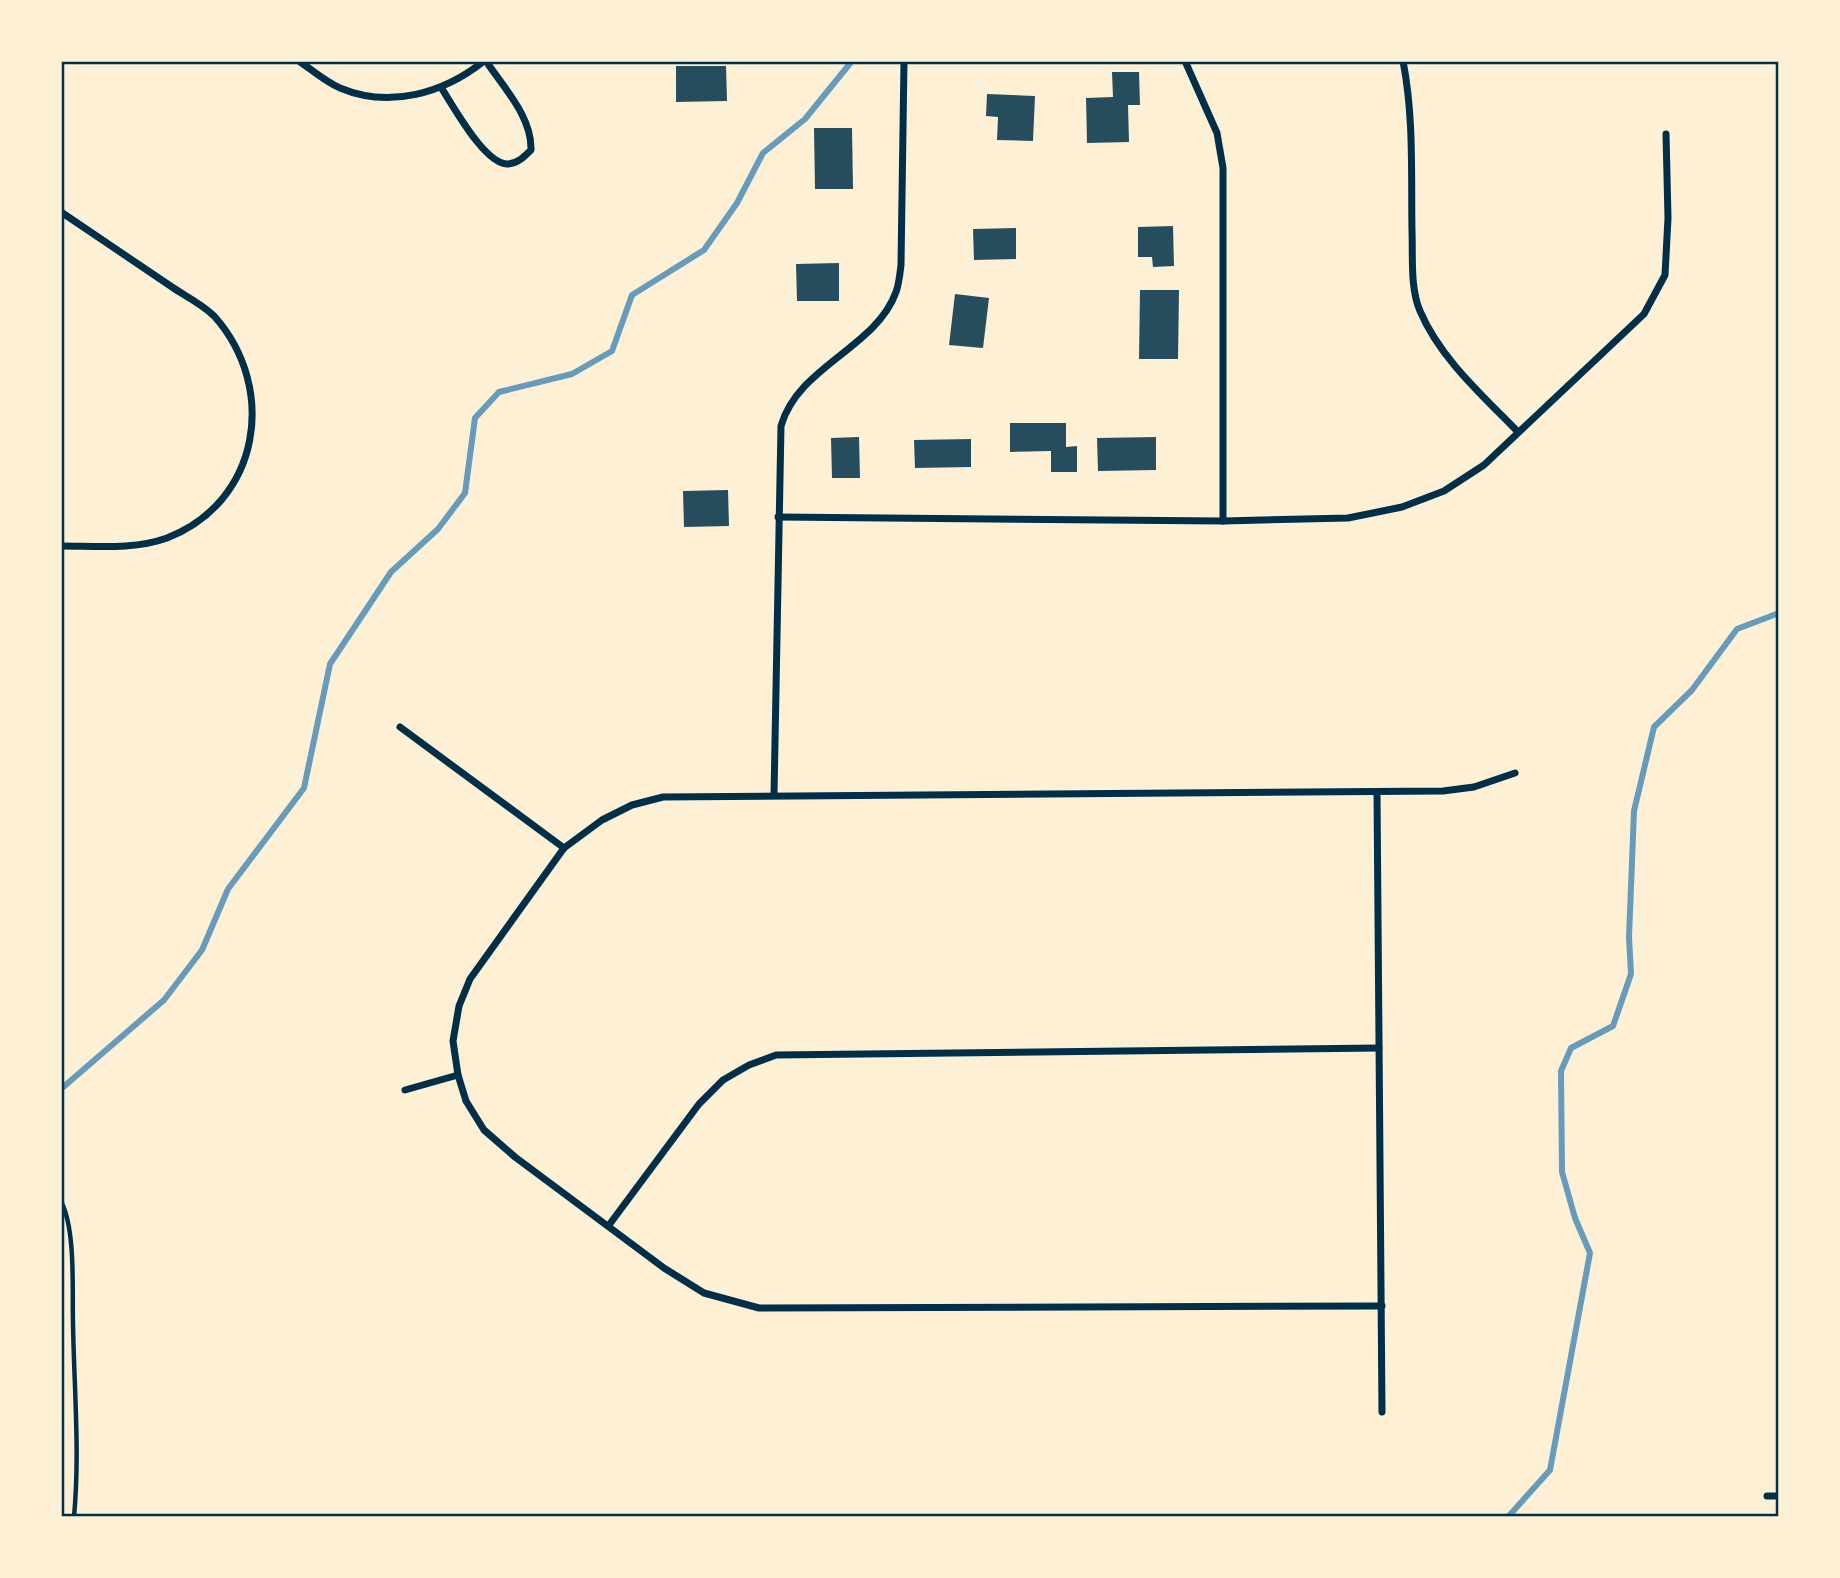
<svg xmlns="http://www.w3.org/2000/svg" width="1840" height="1578" font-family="Helvetica,sans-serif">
<rect width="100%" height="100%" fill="#fdf0d5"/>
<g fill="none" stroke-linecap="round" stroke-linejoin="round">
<!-- stream -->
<g stroke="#669bbc" stroke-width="6">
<path d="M61 1089 164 1000 202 950 228 889 304 788 330 664 391 572 438 529 465 493 475 418 499 392 572 374 612 351 632 295 704 250 737 203 763 153 805 119 852 61"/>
<path d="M793 1517H802"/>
<path d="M1508 1517 1550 1470 1590 1253 1575 1218 1562 1172 1561 1071 1571 1048 1613 1026 1631 974 1629 937 1634 811 1654 727 1692 690 1737 629 1779 613"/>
</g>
</g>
<!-- building -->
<g fill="#264d5e">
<path d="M676 66H726L727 101 676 102Z"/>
<path d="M1112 72H1139L1140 105H1128L1129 142 1087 143 1086 98 1113 97Z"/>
<path d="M987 94 1035 96 1033 141 997 140 998 117 986 116Z"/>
<path d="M814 128H852L853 189H815Z"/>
<path d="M1173 226 1174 266 1153 267 1152 257H1138V227Z"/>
<path d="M1016 228V259L974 260 973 229Z"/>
<path d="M839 263V301H797L796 264Z"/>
<path d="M1140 290H1179L1178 359H1139Z"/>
<path d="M955 294 989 298 983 348 949 345Z"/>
<path d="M1010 423H1066V447L1077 446V472H1051V451L1010 452Z"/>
<path d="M859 437 860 478H832L831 438Z"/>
<path d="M1156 437V470L1098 471 1097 438Z"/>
<path d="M971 439V467L915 468 914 440Z"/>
<path d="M728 490 729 526 684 527 683 491Z"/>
</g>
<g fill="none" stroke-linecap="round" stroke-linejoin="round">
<!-- service -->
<path stroke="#003049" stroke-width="4.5" d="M61 1201C76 1231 72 1289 73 1323 74 1387 80 1453 74 1517"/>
<!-- minor -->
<g stroke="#003049" stroke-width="7">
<path d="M299 61C312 70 326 82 340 88 390 109 444 93 484 61"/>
<path d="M1185 61 1217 133 1223 168V521"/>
<path d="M1403 61C1414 117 1411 175 1412 232 1413 256 1410 288 1420 311 1440 358 1482 395 1517 431"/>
<path d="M442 89C454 107 484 163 507 164 517 164 524 157 531 150 532 117 504 88 486 61"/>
<path d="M61 212C98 237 135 262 172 287 185 296 204 305 215 317 278 389 260 502 167 538 134 550 96 546 61 546"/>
<path d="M778 517 1223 521 1348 518 1402 507 1444 491 1484 465 1644 314 1665 275 1668 218 1666 134"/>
<path d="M400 727 564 848"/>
<path d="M1377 792 1382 1412"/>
<path d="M774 795 781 426C798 366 876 348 896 292 899 284 900 273 901 265L904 61"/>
<path d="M405 1090 458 1075"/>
<path d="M609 1225 699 1104 723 1080 749 1065 776 1055 1379 1048"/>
<path d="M1382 1306 759 1308 704 1293 664 1268 515 1157 484 1130 466 1101 458 1075 453 1041 459 1006 470 979 564 848 602 820 632 805 663 797 1443 791 1474 787 1515 773"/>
<path d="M1767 1496H1779"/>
</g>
</g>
<!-- border -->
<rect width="1840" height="1578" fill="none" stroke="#fdf0d5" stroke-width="126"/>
<rect x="63" y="63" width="1714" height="1452" fill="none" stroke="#003049" stroke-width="2.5"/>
</svg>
